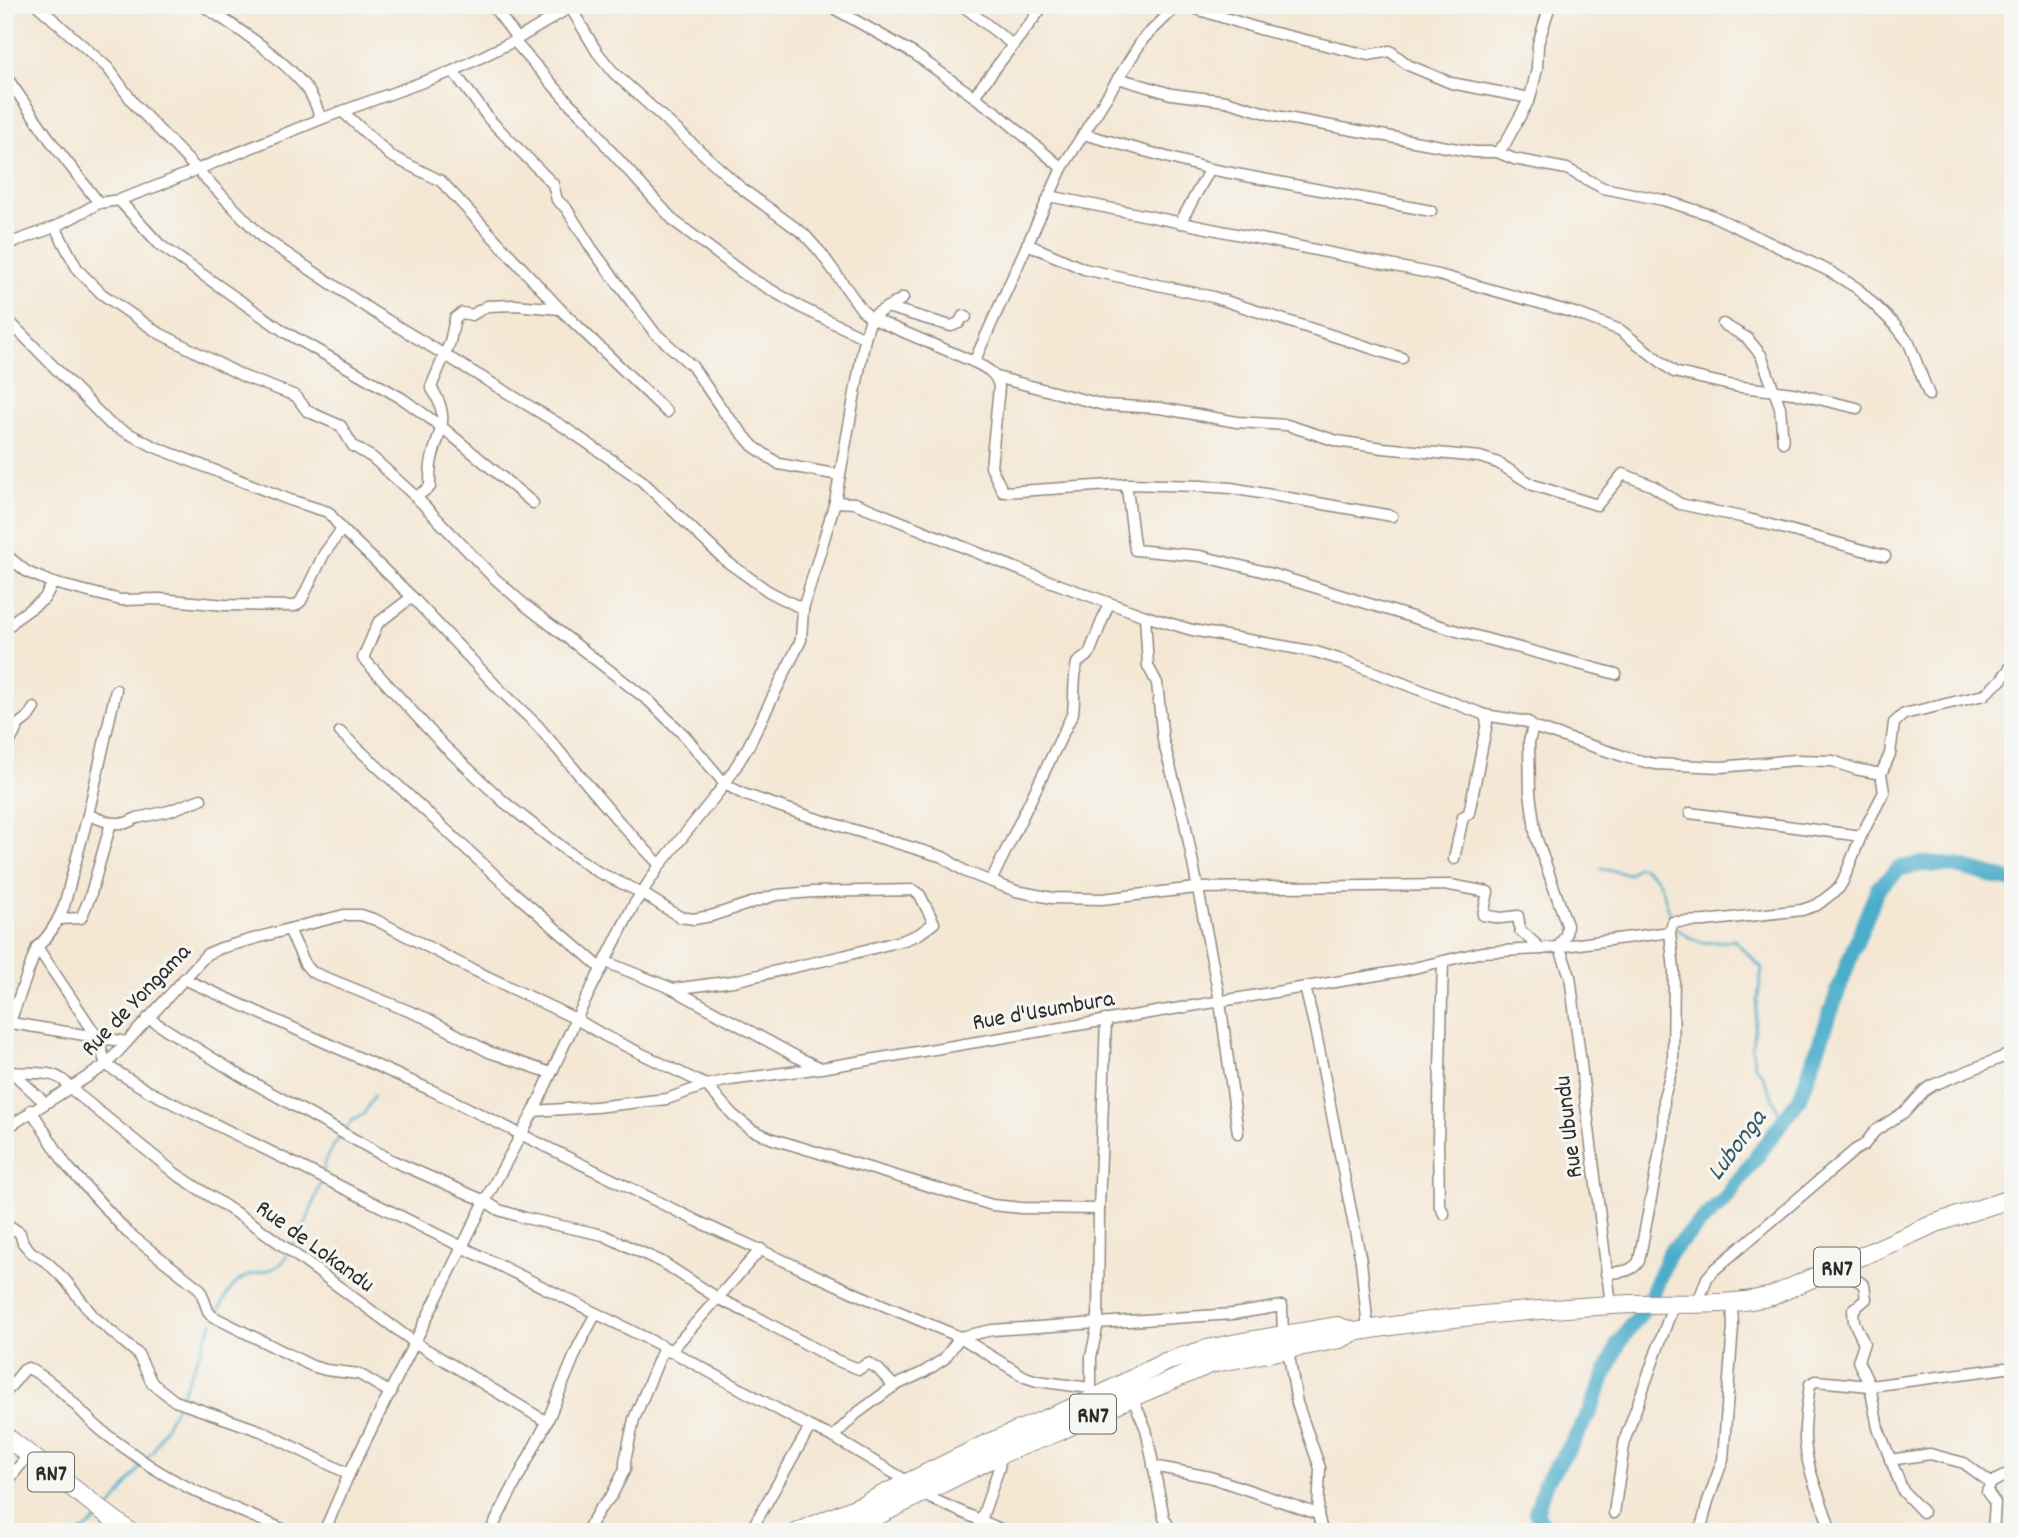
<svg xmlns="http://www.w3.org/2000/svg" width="2018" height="1537" font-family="Dekko,sans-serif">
<rect width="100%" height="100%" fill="#f6f6f2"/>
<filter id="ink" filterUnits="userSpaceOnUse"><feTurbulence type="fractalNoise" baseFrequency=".0143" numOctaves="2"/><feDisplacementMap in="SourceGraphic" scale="14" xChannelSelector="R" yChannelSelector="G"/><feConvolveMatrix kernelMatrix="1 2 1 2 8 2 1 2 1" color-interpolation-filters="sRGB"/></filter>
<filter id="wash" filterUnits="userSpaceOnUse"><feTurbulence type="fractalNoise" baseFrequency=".00686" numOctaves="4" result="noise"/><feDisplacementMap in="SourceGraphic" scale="28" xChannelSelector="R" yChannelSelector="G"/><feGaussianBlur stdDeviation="1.57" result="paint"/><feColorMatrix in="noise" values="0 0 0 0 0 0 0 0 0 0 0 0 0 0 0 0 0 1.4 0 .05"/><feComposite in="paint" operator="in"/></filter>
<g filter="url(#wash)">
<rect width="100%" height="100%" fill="#f4e7d4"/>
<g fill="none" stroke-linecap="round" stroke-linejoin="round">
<!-- stream -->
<g stroke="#4badca" stroke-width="2.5">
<path d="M1601 869 1629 874 1638 866C1664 875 1663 896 1672 920"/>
<path d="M1674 926C1697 946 1705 944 1734 940L1762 968 1752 1045 1754 1065 1762 1074 1783 1121"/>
<path d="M345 1130 352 1121 364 1114 374 1096"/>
<path d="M323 1172 327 1156 341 1135"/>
<path d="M292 1246 306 1223 322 1180"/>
<path d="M218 1313C223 1304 228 1290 235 1284 251 1268 277 1277 287 1255"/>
<path d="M180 1398 213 1322"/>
<path d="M146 1459 153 1451 176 1406"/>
<path d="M110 1509 143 1463"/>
<path d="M81 1532 99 1519"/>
</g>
<!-- river -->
<path stroke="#4badca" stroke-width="16" d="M1548 1532 1536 1513 1545 1483 1571 1445 1590 1411 1618 1344 1649 1302 1669 1253 1725 1199 1800 1098 1851 955 1878 888 1900 868 1923 864 1957 866 2013 881"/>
</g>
</g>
<g filter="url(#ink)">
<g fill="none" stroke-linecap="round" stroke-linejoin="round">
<defs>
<g id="minor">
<path d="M37 5 108 68 135 105 262 237 372 311 564 427 641 480 726 561 768 591 803 609"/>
<path d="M202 5C238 29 276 52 304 85 313 95 317 108 321 119"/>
<path d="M492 5 517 38"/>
<path d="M569 5 597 52 614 73 741 188 804 234 821 253 862 310 871 318C881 309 892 306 903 298"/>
<path d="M828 5 913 53 997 113 1062 168"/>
<path d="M962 5 1013 45"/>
<path d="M1184 5 1263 30 1368 55 1390 51 1408 65 1451 83 1530 98"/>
<path d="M514 41 568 102 591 124 608 148 674 221 747 276 802 308 865 338"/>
<path d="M453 71 490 120 553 184 557 200 566 208 592 249 654 332 692 366 724 412 753 446 779 464 839 475"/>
<path d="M5 75 53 144 99 203"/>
<path d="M1118 78 1171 94 1226 101 1276 116 1474 152H1497L1514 159 1567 169 1603 188 1663 200 1711 215 1829 271 1857 288 1895 325 1909 343 1929 395"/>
<path d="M974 96 1044 5"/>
<path d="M343 112 391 156 441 181 560 309 667 412"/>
<path d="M1083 134 1210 169"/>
<path d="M1497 152 1505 144 1530 98 1537 69 1538 44 1550 5"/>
<path d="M1049 196 1439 275 1578 314 1620 330 1674 372 1734 386 1793 393 1857 408"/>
<path d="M119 200 160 245 285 332 403 399 443 428 533 503"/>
<path d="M1180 223 1210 169 1431 211"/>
<path d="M55 227 78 270 102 294 157 332 245 377 296 396 307 411 341 426 353 446 373 458 416 497 492 576 526 606 649 701 684 735 725 784 743 794 811 817 943 857 966 872 1016 891 1052 898 1102 899 1196 888 1450 885 1488 892 1483 915 1501 918 1518 916 1520 930 1541 949"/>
<path d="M1027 244 1084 269 1213 297 1402 358"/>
<path d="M5 245 55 227 99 203 119 200 157 186 321 119 453 71 514 41 574 5"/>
<path d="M887 307 951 326 959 323 963 316 966 317"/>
<path d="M5 317 110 424 155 447 290 500 328 512 342 529 412 597 499 689 537 725 621 824 660 865"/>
<path d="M1723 324 1747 338 1761 355 1780 407 1783 442"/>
<path d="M974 362 1062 168 1143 39 1178 5"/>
<path d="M996 377 1104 405 1160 408 1237 422 1287 425 1337 441 1383 448 1480 457 1498 463 1533 485 1597 505 1623 474 1653 486 1680 504 1741 517 1885 556"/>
<path d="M1126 484C1130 506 1131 527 1135 550L1200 556 1262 571 1457 631 1616 674"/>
<path d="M416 497 430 487C430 480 430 472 431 464 437 431 453 421 431 387L450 342 455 318 462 313 472 315 487 306 515 305 560 309"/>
<path d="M835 502 855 503 1030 574 1145 616 1192 630 1316 652 1345 661 1485 715 1528 722 1533 727 1629 758 1655 764 1721 767 1795 760 1833 761 1855 769 1881 774"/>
<path d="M5 554 27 572 53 583 121 600 160 599 225 605 295 606 301 601 324 554 342 529"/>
<path d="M412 597 378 623 363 658 444 746 504 802 567 851 598 872 642 893 680 917 694 919 711 916 776 895 813 892 913 890 920 895 934 923 919 934 904 940 843 956 733 981 673 989"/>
<path d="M1145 616 1148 666 1157 683 1163 740 1184 818 1220 1001 1238 1133"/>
<path d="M5 630 16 619 44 599 53 583"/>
<path d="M116 690 88 815 111 823H126L137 818 169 811 201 799"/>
<path d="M1533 727 1529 742 1530 793 1536 837 1567 925 1566 935 1559 946"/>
<path d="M340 732 511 890 602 969"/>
<path d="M5 751 19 724 28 717 34 708"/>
<path d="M1690 813 1861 836"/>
<path d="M1454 859 1463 817 1469 813 1487 723 1485 715"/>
<path d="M991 881 1073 713C1075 696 1073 680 1077 663L1089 654 1109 603"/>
<path d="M58 919 81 918 90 897 111 823"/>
<path d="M289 929 305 964 312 972 426 1018 489 1052 551 1073"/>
<path d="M1559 946 1570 976 1611 1305"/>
<path d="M37 947 98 1038 106 1065 148 1091 664 1347 810 1427 833 1437 907 1481 932 1499 1007 1532"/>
<path d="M606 962 673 989 797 1057 819 1067"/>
<path d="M1443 962 1438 1139 1439 1204 1444 1214"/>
<path d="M184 979 431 1090 699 1222 859 1295 960 1337 1025 1377 1037 1381 1090 1388"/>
<path d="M1305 987 1315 1029 1361 1261 1368 1329"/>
<path d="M148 1018 241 1076 391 1160 485 1201 499 1210 525 1218 603 1235 662 1262 719 1299 755 1316 833 1359 859 1369 868 1363 878 1369 894 1386"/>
<path d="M5 1022 127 1042"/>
<path d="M10 1022 37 947C50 936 58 921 64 906L88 815"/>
<path d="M5 1071C27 1076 57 1066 70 1088L176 1174 256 1226 414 1342 547 1422"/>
<path d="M13 1073 45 1103"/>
<path d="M31 1110 66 1165 127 1232 200 1289 208 1311 212 1316 312 1366 326 1370 359 1374 391 1393"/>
<path d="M534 1111 595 1107 667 1099 706 1085 730 1080 821 1068 1401 971 1482 952 1541 949 1670 932"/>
<path d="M5 1129 106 1065 207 954 221 948 289 929 344 915H361L376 920 457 962 576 1019 605 1036 706 1085 734 1116 752 1130 773 1139 992 1205 1022 1208 1099 1209"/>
<path d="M5 1223 20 1233 23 1243 31 1252 48 1263 66 1281 93 1316 138 1354 152 1383 175 1401 261 1431 349 1474"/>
<path d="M1838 1266 1864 1285 1866 1299 1853 1310 1854 1322 1864 1343 1858 1361 1870 1386 1878 1428 1903 1491 1923 1512"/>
<path d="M1606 1274C1619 1271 1632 1273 1639 1261L1663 1135 1664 1097 1673 1065 1674 971 1670 932 1673 922 1705 921 1802 910 1817 905 1839 888 1843 881 1861 836 1884 792 1881 774 1890 754 1894 723 1904 714 1984 695 2001 680 2013 664"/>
<path d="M1697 1305 1707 1278 1713 1271 1855 1150 1864 1145 1875 1131 1906 1111 1924 1091 1933 1085 2013 1053"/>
<path d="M670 1352 761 1249"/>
<path d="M5 1393 24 1370 28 1368C54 1381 69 1399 89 1419 103 1434 123 1446 140 1459 185 1491 238 1509 289 1532"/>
<path d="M1091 1394V1357L1098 1323 1099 1209 1106 1020"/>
<path d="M1132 1397 1146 1429 1164 1518 1172 1532"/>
<path d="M833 1437 856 1414 894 1386 924 1372 944 1359 960 1337 992 1330 1233 1314 1282 1306 1283 1336 1288 1349 1297 1403 1320 1468 1318 1514 1322 1532"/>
<path d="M1890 1460 1930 1454 1964 1463 1991 1483 2013 1471"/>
<path d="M1153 1466 1210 1477 1318 1514"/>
<path d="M1991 1483 1987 1492 1995 1503 1993 1532"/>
<path d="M5 1485 28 1455"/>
<path d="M1614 1513 1625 1439 1673 1306"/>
<path d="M324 1532 349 1474 485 1201 534 1111 576 1019 633 906 660 865 725 784 748 747 801 640 803 609 835 502 865 338 871 318 974 362C986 368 997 373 999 387L991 467 1003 492 1126 484 1201 486 1231 488 1392 516"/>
<path d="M490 1532 547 1422 579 1345 595 1315"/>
<path d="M586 1532 599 1510 612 1495 625 1469V1461L634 1419 664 1347"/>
<path d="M750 1532 810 1427"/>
<path d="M977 1532 999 1468 1001 1454"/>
<path d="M1700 1532 1708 1501 1723 1459 1733 1326 1732 1303"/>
<path d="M1831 1532C1822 1500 1806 1471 1805 1438 1804 1420 1808 1402 1810 1384L1816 1381 1870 1386 2013 1367"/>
</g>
<g id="primary">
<path d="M5 1436 130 1532"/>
<path d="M798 1532 862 1505 986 1444 1091 1400 1165 1362 1207 1349 1242 1342 1337 1326 1354 1332"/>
<path d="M845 1532 1001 1454 1060 1431 1093 1414 1210 1364 1340 1339 1354 1332C1439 1317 1527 1310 1613 1305 1668 1301 1718 1309 1772 1296L1936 1223 2013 1198"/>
</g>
</defs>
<!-- minor casing -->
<use href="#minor" stroke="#908980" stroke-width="13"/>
<!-- primary casing -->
<use href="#primary" stroke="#908980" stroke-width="20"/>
<!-- minor -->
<use href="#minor" stroke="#fff" stroke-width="10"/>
<!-- primary -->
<use href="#primary" stroke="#fff" stroke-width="18"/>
</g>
</g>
<g text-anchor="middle" stroke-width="6" stroke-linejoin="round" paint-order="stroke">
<!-- shield labels -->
<g fill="#f6f6f2" stroke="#686867" stroke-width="2">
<rect x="1814" y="1247.5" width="46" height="39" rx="5"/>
<rect x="1070" y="1394.5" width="46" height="39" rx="5"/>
<rect x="28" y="1452.5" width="46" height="39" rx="5"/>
</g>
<g font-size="23" font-weight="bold" fill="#2b2b2b">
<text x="1837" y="1275">RN7</text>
<text x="1093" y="1422">RN7</text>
<text x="51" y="1480">RN7</text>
</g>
<!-- street labels -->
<g font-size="24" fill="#2b2b2b" stroke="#f6f6f2">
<text transform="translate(135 999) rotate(-46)" y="8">Rue de Yongama</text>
<text transform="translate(1043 1009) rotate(-10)" y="8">Rue d'Usumbura</text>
<text transform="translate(1567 1127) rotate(-97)" y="8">Rue Ubundu</text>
<text transform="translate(316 1245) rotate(36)" y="8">Rue de Lokandu</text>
</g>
<!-- water labels -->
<g font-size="26" font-style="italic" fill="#365863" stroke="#f6f6f2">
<text transform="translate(1735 1144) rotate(-53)" y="9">Lubonga</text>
</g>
</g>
<!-- margin -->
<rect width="2018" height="1537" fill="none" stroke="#f6f6f2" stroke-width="28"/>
</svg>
